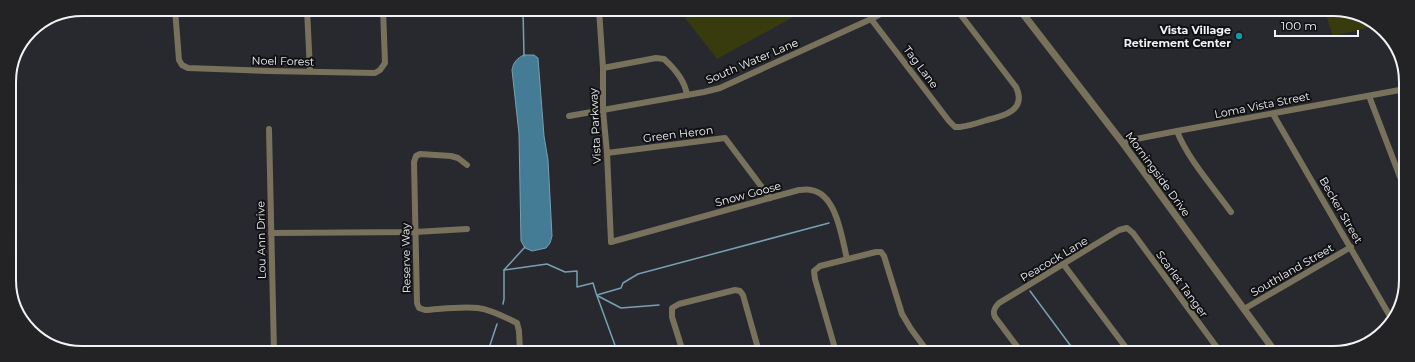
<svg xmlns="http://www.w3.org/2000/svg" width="1415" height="362" font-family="Montserrat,sans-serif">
<rect width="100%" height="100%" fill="#27292e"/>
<!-- green -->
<g fill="#383b0d">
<path d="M697 10H806L717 59 685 18Z"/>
<path d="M1324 10H1347L1377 26 1333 36Z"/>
</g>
<!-- water -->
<path fill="#447c95" stroke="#78a0b2" d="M524 55H534L538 58 544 136 548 160 552 236 550 243 546 248 532 251 525 248 521 241 519 134 512 70C513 63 517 58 524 55Z"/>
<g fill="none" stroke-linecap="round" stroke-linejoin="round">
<!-- stream -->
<g stroke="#78a0b2" stroke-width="1.5">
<path d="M523 10 524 56"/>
<path d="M504 270 525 247"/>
<path d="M1030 291 1076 353"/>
<path d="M597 295 621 288 623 283 638 274 829 223"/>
<path d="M598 296 621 308 659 305"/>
<path d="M503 304 504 299V270L547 264 565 272 577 271V287L593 283 596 293 616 348"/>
<path d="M485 352 490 345 497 324"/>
</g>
<!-- minor -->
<g stroke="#78715c" stroke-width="6">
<path d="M175 9 179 60 182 65 188 68 268 71 375 73 380 70 385 63 383 9"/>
<path d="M307 9 310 71"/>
<path d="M599 10 603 68V110L607 153 611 242 799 190C803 190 807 189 811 190 837 194 842 239 847 259"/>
<path d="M871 19 949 121 955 127H960C969 126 978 123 987 120 1004 116 1027 110 1016 87L957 10"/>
<path d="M603 68 656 58 664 59C674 68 685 81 687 95"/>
<path d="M1369 96 1405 190"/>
<path d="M1273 114 1391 318"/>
<path d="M569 116 704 92 720 88 871 19 888 10"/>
<path d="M269 129 274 352"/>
<path d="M1177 131C1187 158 1214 188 1231 212"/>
<path d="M1123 144 1131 140 1177 131 1405 89"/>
<path d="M607 153 725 138 770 198"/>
<path d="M467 165 458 158 451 156 420 154 416 156 414 162 417 303 419 308 425 310C441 309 462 306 478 308 492 310 505 317 517 323L519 331 520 352"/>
<path d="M271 233 415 232 467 229"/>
<path d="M1064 265 1130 353"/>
<path d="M1244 309 1351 247"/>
<path d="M683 352 672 317V308L679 304 735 290 740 291 743 295 759 352"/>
<path d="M836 352 815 279 814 271 820 266 876 252H881L884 256 902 314 911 329 928 352"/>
<path d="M1022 353 995 317C992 311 995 307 999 303L1119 230 1127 228 1133 233 1221 353"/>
</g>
<!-- tertiary -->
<path stroke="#78715c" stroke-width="7" d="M1020 10 1122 142 1276 353"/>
</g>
<!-- markers -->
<circle fill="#0f9aa8" stroke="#111114" stroke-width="1.5" cx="1239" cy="36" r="4"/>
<g text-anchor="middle" stroke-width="4" stroke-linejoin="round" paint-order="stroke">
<!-- poi labels -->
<g font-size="11" font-weight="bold" fill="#f2f3f7" stroke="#111114" text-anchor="end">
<text x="1231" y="34">Vista Village<tspan x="1231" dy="13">Retirement Center</tspan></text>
</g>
<!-- street labels -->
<g font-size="11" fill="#f2f3f7" stroke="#111114">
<text transform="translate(283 61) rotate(1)" y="4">Noel Forest</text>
<text transform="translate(752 61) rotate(-23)" y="4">South Water Lane</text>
<text transform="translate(921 67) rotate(53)" y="4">Tag Lane</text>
<text transform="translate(1262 105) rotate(-11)" y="4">Loma Vista Street</text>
<text transform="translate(595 126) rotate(-93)" y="4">Vista Parkway</text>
<text transform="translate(678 134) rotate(-7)" y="4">Green Heron</text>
<text transform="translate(1158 174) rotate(54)" y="4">Morningside Drive</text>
<text transform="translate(748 194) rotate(-15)" y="4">Snow Goose</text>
<text transform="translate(1341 210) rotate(60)" y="4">Becker Street</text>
<text transform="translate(261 240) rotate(-91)" y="4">Lou Ann Drive</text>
<text transform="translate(406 258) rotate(-91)" y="4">Reserve Way</text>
<text transform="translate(1054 259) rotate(-31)" y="4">Peacock Lane</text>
<text transform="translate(1292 270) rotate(-30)" y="4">Southland Street</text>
<text transform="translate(1182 284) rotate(54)" y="4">Scarlet Tanger</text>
</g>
</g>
<!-- crop -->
<path d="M0 0H1415V362H0ZM82 16H1333A66 66 0 0 1 1399 82V280A66 66 0 0 1 1333 346H82A66 66 0 0 1 16 280V82A66 66 0 0 1 82 16Z" fill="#232326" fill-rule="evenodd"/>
<path fill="none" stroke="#f2f3f7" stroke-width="2" d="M82 16H1333A66 66 0 0 1 1399 82V280A66 66 0 0 1 1333 346H82A66 66 0 0 1 16 280V82A66 66 0 0 1 82 16Z"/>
<!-- scale -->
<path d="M1275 30v6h83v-6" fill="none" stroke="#f2f3f7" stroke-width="2"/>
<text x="1281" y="30" font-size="12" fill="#f2f3f7" stroke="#111114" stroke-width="3" paint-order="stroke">100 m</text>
</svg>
